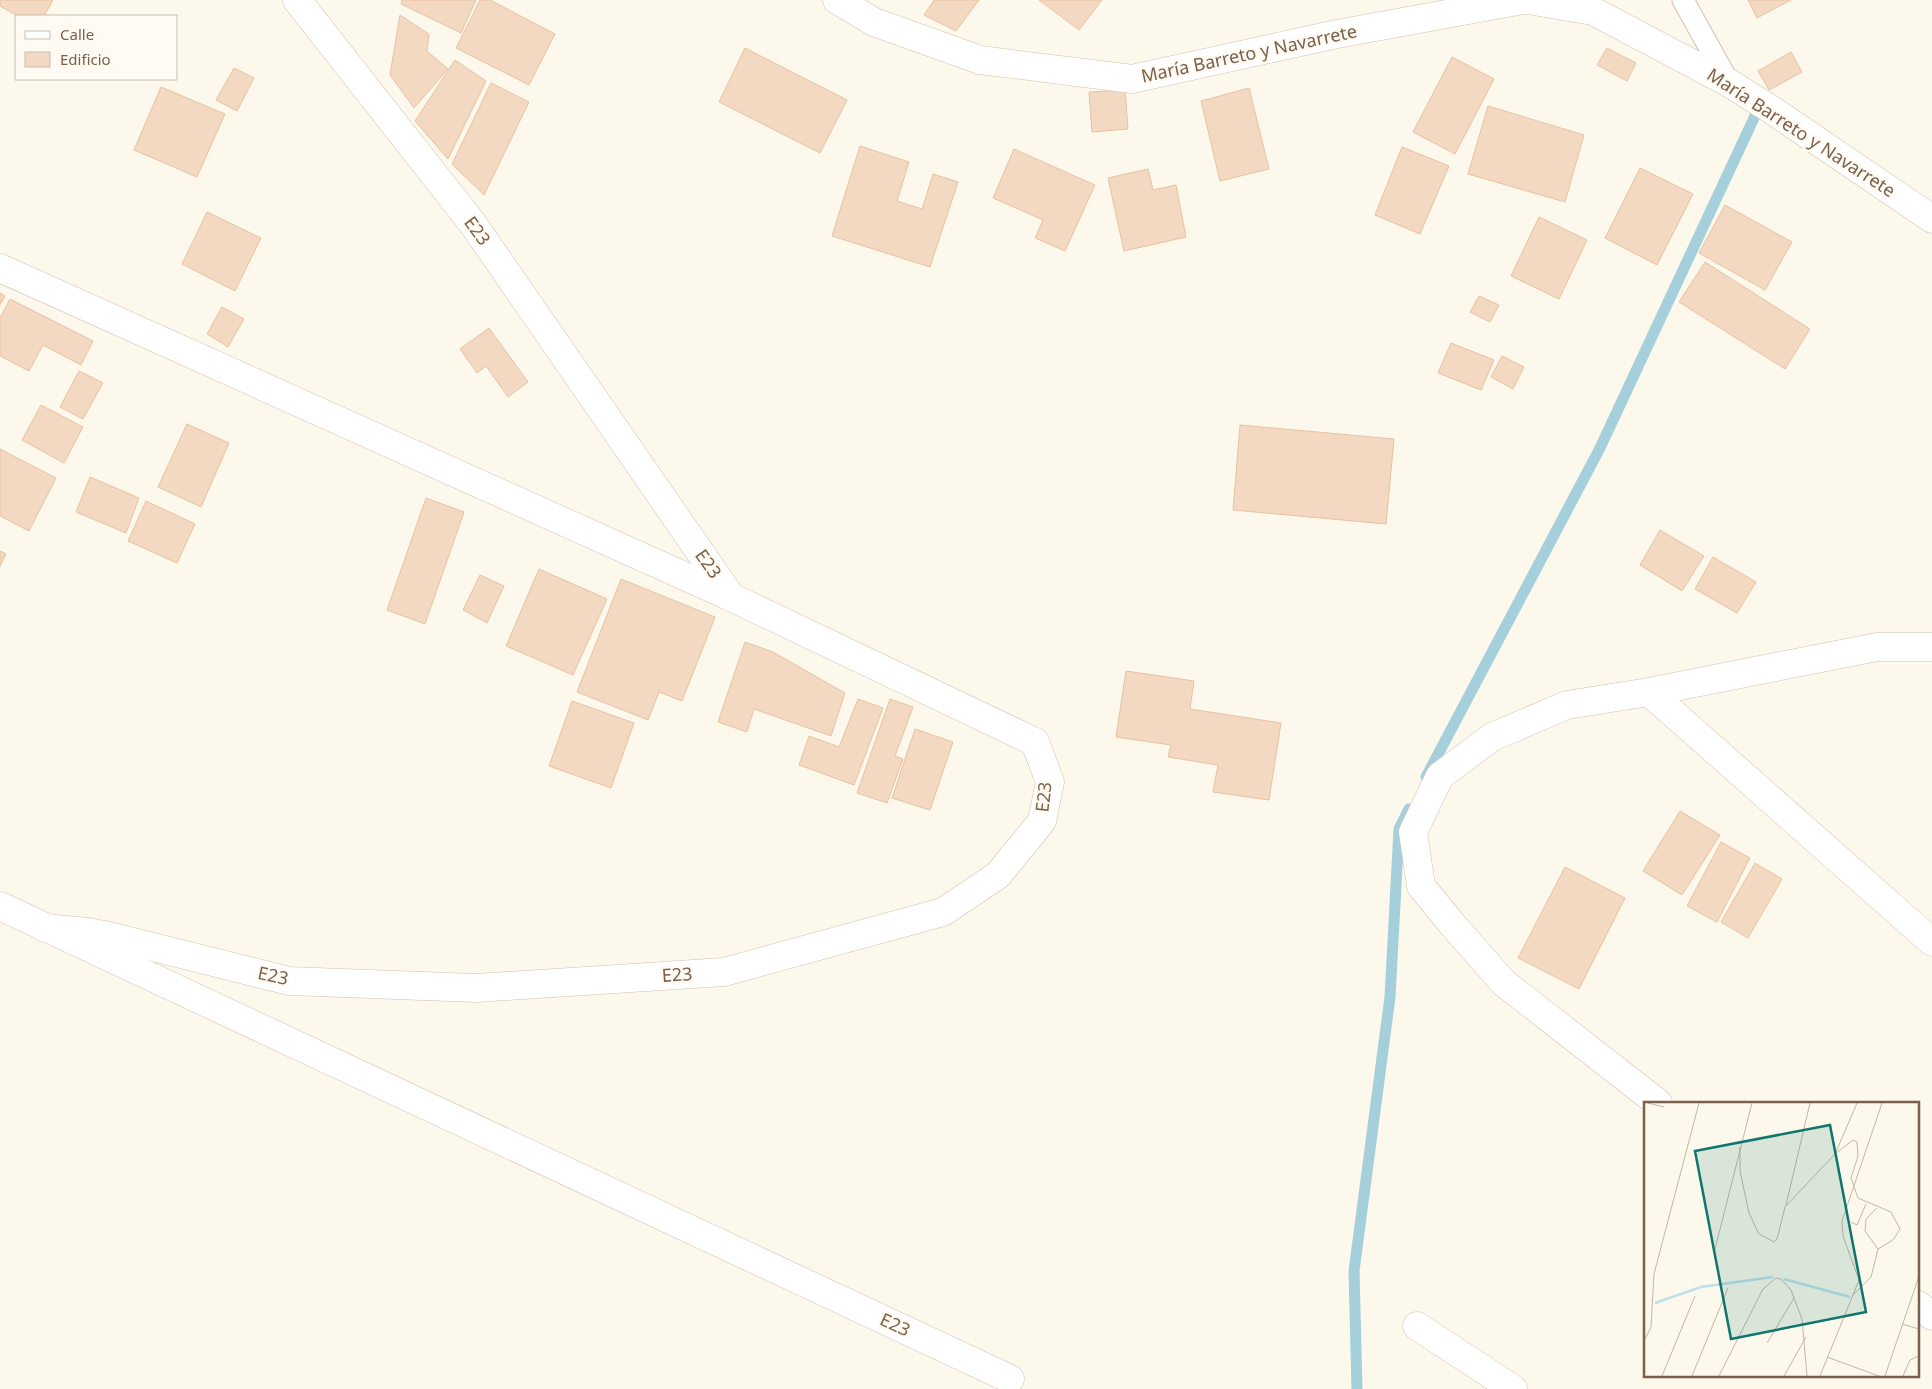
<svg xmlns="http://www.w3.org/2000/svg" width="1932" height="1389" font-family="'Noto Sans',sans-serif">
<rect width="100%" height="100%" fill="#fdf8ec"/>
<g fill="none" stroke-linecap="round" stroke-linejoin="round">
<!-- stream -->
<g stroke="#a4cfdb" stroke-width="11">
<path d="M1426 777 1600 448 1761 103"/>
<path d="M1357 1389 1354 1271 1390 997 1399 829 1409 809"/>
</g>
</g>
<!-- building -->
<g fill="#f4d9c2" stroke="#e8c1a1">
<path d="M0 0H53L44 16H18L0 6Z"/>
<path d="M402 0H476L461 33 401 4Z"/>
<path d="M480 0H490L555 34 529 85 456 48Z"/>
<path d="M934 0H979L956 31 924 15Z"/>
<path d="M1039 0H1102L1079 30Z"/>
<path d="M1748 0H1791L1757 18Z"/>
<path d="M400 15 429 34 427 51 448 69 414 108 390 75Z"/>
<path d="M745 48 847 100 820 153 719 102Z"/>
<path d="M1607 48 1636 63 1627 81 1597 65Z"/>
<path d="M1791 52 1802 72 1769 90 1758 71Z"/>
<path d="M1452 57 1494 79 1455 154 1413 132Z"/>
<path d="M455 60 486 81 448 159 415 121Z"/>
<path d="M234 68 254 78 237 111 216 100Z"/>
<path d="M491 83 529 102 484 195 452 164Z"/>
<path d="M161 87 225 114 197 177 134 150Z"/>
<path d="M1249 88 1269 169 1220 181 1201 101Z"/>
<path d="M1125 90 1128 129 1092 132 1089 92Z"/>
<path d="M1488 106 1584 135 1565 202 1468 174Z"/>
<path d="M860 146 909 162 897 201 922 209 933 174 958 182 930 267 832 236Z"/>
<path d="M1402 147 1449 166 1420 234 1375 215Z"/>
<path d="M1014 149 1095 185 1065 251 1035 238 1043 220 993 198Z"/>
<path d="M1640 168 1693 194 1657 265 1605 238Z"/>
<path d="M1148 169 1153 190 1176 185 1186 237 1124 251 1108 178Z"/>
<path d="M1725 205 1792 242 1765 290 1699 253Z"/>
<path d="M207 212 261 238 235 291 182 264Z"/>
<path d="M1539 217 1587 240 1559 299 1511 276Z"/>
<path d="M1705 262 1810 329 1785 369 1679 302Z"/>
<path d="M0 293 5 296 0 305Z"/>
<path d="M1479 296 1499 305 1490 322 1470 312Z"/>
<path d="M10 299 93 341 81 365 43 345 29 371 0 356V318Z"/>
<path d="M222 307 244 319 228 347 207 334Z"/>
<path d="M489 328 528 382 508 397 486 366 477 373 460 349Z"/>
<path d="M1451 343 1494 360 1481 390 1438 373Z"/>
<path d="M1502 356 1524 367 1513 389 1491 377Z"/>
<path d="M79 371 103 383 83 419 60 407Z"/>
<path d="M41 405 83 427 64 463 22 440Z"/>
<path d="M187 424 229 443 201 507 158 487Z"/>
<path d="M1240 425 1394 439 1386 524 1233 510Z"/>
<path d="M0 449 56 478 29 531 0 516Z"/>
<path d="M90 477 139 498 126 533 76 512Z"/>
<path d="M426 498 464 512 425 624 387 610Z"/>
<path d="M146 501 195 524 177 563 128 541Z"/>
<path d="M1660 530 1704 556 1682 591 1640 565Z"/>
<path d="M0 551 6 554 0 566Z"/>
<path d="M1713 557 1756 582 1737 613 1695 589Z"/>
<path d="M539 569 607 599 573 675 506 646Z"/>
<path d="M480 575 504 586 487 623 463 610Z"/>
<path d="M621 579 715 617 682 701 659 692 648 720 577 692Z"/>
<path d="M745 642 773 652 845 693 831 736 754 709 747 732 718 722Z"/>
<path d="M1126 671 1194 681 1190 709 1281 723 1269 800 1213 792 1218 765 1168 757 1171 745 1116 737Z"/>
<path d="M858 699 883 708 854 785 799 765 809 736 839 747Z"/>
<path d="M890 699 913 707 895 756 903 759 887 803 857 793Z"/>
<path d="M572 701 634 723 611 788 549 766Z"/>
<path d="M915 729 953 742 930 810 892 798Z"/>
<path d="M1680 811 1720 835 1682 895 1643 871Z"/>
<path d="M1721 842 1750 858 1717 922 1687 906Z"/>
<path d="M1755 863 1782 879 1748 938 1721 922Z"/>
<path d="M1565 867 1625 898 1579 989 1518 958Z"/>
</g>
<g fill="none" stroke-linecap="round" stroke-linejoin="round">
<defs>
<path id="lane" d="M1683 0 1729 83"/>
<g id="street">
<path d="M837 0 874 22 980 60 1132 79 1337 34 1523 0"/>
<path d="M1528 0 1593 11 1729 83 1772 110 1932 219"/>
<path d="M0 268 731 597"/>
<path d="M1649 692 1932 942"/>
<path d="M0 906 1010 1379"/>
<path d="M45 928 88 932 109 936 289 981 476 988 724 972 943 912 998 875 1042 821 1050 782 1035 742 731 597 473 224 297 0"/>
<path d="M1658 1103 1504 983 1452 924 1421 886 1413 832 1440 776 1492 737 1567 705 1649 692 1877 647H1932"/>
<path d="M1918 1305 1932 1316"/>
<path d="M1417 1326 1513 1389"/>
</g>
</defs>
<!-- lane casing -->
<use href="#lane" stroke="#d2c1af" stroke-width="23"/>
<!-- street casing -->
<use href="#street" stroke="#d2c1af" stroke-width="29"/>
<!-- lane -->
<use href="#lane" stroke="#fff" stroke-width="21"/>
<!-- street -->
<use href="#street" stroke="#fff" stroke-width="28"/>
</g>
<g text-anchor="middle" stroke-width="5" stroke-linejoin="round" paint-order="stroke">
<!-- street labels -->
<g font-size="18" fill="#7b604c" stroke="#fffbf3">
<text transform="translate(1249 54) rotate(-12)" y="6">María Barreto y Navarrete</text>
<text transform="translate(1801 133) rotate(33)" y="6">María Barreto y Navarrete</text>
<text transform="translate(477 231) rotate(54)" y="6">E23</text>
<text transform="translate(708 564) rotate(55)" y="6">E23</text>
<text transform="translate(1044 797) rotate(-84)" y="6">E23</text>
<text transform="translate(677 975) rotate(-4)" y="6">E23</text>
<text transform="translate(273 976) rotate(12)" y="6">E23</text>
<text transform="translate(895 1325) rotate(25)" y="6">E23</text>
</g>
</g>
<!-- overview -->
<g transform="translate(1644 1102)">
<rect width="275" height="275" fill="#fdf8ec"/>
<path fill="none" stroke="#bee0e9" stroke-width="2.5" d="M140 177 206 195M11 201 57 185 129 175"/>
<path fill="none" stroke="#c5b6a7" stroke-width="1" d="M4 1 20 5M96 45V69L105 111 115 132 130 140 133 137 141 105 191 52 209 38 213 40 214 54 207 76 214 96 247 110 256 127 249 138 234 147 227 175 210 192M192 50 213 1M142 103 166 1M233 106 222 117 221 129 234 147M207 120 213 123 222 102M71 147 108 1M258 222 275 227M0 239 7 225 10 172 55 1M123 241 150 196M183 255 235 274M18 274 51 194M48 274 84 186M75 274 119 187 132 176 137 177 147 188 158 217 163 274M140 274 162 235M176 274 215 178 199 134 198 119 238 1M241 274 275 174M259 274 266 258 275 254"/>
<path fill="#0f766e" fill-opacity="0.15" stroke="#0f766e" stroke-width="2.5" d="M186 23 222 210 87 237 51 49Z"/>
<rect width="275" height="275" fill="none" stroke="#7b604c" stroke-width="2.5"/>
</g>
<!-- legend -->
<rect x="15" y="15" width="162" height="65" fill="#fffbf3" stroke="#cabdb0"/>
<rect x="25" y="31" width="25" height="8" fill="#ffffff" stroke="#cabdb0"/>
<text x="60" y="40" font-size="15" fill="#7b604c">Calle</text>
<rect x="25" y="52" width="25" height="15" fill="#f4d9c2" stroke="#cabdb0"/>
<text x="60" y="65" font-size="15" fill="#7b604c">Edificio</text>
</svg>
